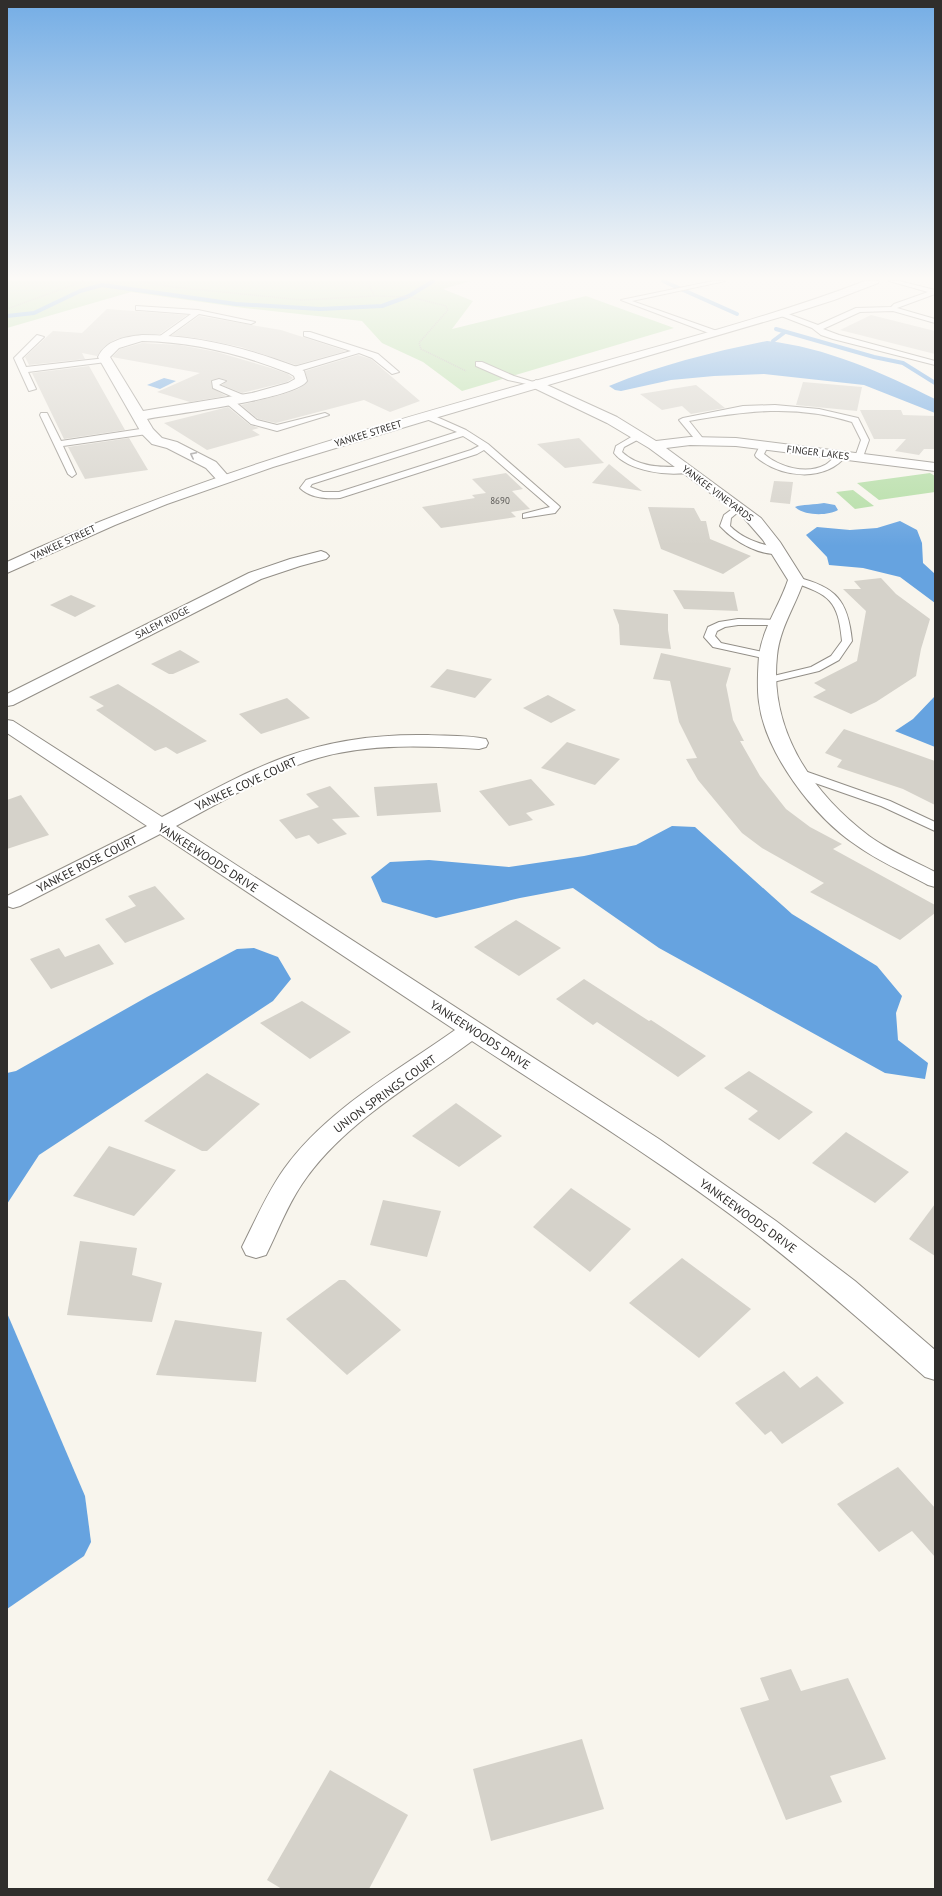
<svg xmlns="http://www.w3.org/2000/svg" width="942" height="1896" font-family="'PT Sans',sans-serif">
<rect width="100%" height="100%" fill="#f8f5ed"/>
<!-- green -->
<g fill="#b3dda4">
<path d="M7 281H471L443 289 473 301 452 329 586 296 674 328 462 391 423 362 382 343 362 321 244 308 131 292 7 328Z"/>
<path d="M930 473 935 476V492L879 500 857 483Z"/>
<path d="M853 490 874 506 855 509 836 492Z"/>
</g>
<!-- water -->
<g fill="#66a3e0">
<path d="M767 341C825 347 883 373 935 399V413L864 385 764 374 714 376 671 380 621 391 615 390 609 386C660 365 713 352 767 341Z"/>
<path d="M164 378 176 381 160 389 147 385Z"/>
<path d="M824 503 835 505 838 510C828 516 804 516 795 507 801 504 816 505 824 503Z"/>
<path d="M900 521 917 530 922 543 923 563 935 574V603L900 577 863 568 829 565 827 557 806 535 817 527 850 530 877 528Z"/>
<path d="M935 696V747L895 731 913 719Z"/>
<path d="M672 826 695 827 792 914 877 966 902 996 896 1013 898 1040 928 1063 925 1079 885 1073 659 948 573 888 520 898 436 918 382 902 371 877 390 862 429 860 509 867 584 856 636 845Z"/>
<path d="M254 948 278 957 291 979 273 1001 39 1155 7 1204V1073L16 1071 147 997 237 949Z"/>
<path d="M7 1313 85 1496 91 1542 84 1556 7 1609Z"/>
</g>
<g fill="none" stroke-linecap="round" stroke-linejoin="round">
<!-- stream -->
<g stroke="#66a3e0" stroke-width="4">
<path d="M663 281 737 314"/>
<path d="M7 316 34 313 80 291 102 285 236 304 320 309 382 306 409 296 433 281"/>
<path d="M776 329 874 357 903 363 935 383"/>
<path d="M773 341 785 332"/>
</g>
</g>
<!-- building -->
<g fill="#d5d2ca">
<path d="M107 309 187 315 160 334H142L116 339 105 346 97 356 82 353 85 359 29 365 25 357 53 331 82 333Z"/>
<path d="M871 315 935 331V354L840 330Z"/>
<path d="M199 316 281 330 346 351 296 365 241 347 202 339 172 335Z"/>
<path d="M142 343 180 345 217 352 271 368 288 374 293 378 287 382 242 393 222 385 227 380 219 378 211 380 212 388 226 396 190 402 157 392 200 373 112 357 120 349Z"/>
<path d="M358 355 371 359 420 401 390 412 364 400 276 423 258 419 241 405 281 395 298 389 308 381 305 371Z"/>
<path d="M89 366 125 430 64 439 32 373Z"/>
<path d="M803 382 862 387 857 411 796 405Z"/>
<path d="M696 385 725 408 691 414 682 406 662 410 640 394Z"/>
<path d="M228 407 250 425 259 428 252 430 260 435 207 450 164 423Z"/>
<path d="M860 410H901L903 415 935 416V449H924L919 455 895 451 906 439H874Z"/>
<path d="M129 438 148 470 85 479 68 447Z"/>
<path d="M579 438 604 463 565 468 537 444Z"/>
<path d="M609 464 642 491 592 483Z"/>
<path d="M506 473 523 489 512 491 530 509 511 512 516 517 441 528 422 507 475 498 472 495 486 493 472 479Z"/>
<path d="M774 481 793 482 790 504 770 502Z"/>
<path d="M648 507 694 508 701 521H706L710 539 751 556 723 574 661 549Z"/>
<path d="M881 578 896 594 930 619 921 649 916 676 876 702 851 714 813 697 826 690 814 683 857 661 866 611 843 589H861L854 581Z"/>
<path d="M673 590 734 592 738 611 684 609Z"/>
<path d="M71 595 96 606 75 617 50 605Z"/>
<path d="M613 609 668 614V630L671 649 620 645 619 625Z"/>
<path d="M180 650 200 662 173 674H169L151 664Z"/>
<path d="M661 653 731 668 726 685 733 720 744 741H740L760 776 786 809 810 827 842 844 833 849 935 905V913L900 940 810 892 824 883 762 848 742 833 698 780 686 759 697 758 679 722 670 681 653 679Z"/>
<path d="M447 669 492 679 475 698 430 687Z"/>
<path d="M118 684 153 706 207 741 177 754 166 747 155 751 96 710 104 706 89 697Z"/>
<path d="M548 695 576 710 551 723 523 708Z"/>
<path d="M287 698 310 718 261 734 239 714Z"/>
<path d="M844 729 935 761V805L903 789 837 767 842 760 825 753Z"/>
<path d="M567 742 620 759 595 785 541 768Z"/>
<path d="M531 779 555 805 526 813 533 820 509 826 479 791Z"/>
<path d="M437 783 441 812 377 816 374 787Z"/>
<path d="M330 786 360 817 332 819 347 834 318 844 309 835 296 839 279 820 319 807 306 794Z"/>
<path d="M21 795 49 835 7 849V800Z"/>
<path d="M155 886 185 919 125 943 105 919 136 906 128 896Z"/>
<path d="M516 920 561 948 519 976 474 947Z"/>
<path d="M99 944 114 964 51 989 30 959 59 948 65 957Z"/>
<path d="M584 979 649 1021 651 1020 706 1056 678 1077 597 1022 593 1025 556 999Z"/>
<path d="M302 1001 351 1032 310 1059 260 1023Z"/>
<path d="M749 1071 813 1112 779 1140 748 1119 758 1111 724 1088Z"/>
<path d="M207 1073 260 1104 207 1151H202L144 1121Z"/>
<path d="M456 1103 502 1136 459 1167 412 1136Z"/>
<path d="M846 1132 909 1172 875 1203 812 1163Z"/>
<path d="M109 1146 176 1170 134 1216 73 1196Z"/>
<path d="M571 1188 631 1229 590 1272 533 1227Z"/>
<path d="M383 1200 441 1211 427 1257 370 1245Z"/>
<path d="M935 1204V1256L909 1239Z"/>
<path d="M80 1241 137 1248 132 1275 162 1283 152 1322 67 1315Z"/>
<path d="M682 1258 751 1309 699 1358 629 1303Z"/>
<path d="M339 1280H345L401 1330 347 1375 286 1319Z"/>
<path d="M175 1320 262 1332 256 1382 156 1375Z"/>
<path d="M784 1371 800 1388 817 1376 844 1403 782 1444 771 1431 765 1435 735 1403Z"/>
<path d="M898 1467 935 1508V1557L912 1531 879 1552 837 1504Z"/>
<path d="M791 1669 801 1691 848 1678 886 1759 830 1776 842 1802 786 1820 740 1708 769 1700 760 1678Z"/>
<path d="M582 1739 604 1809 491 1841 473 1769Z"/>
<path d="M330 1770 408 1815 369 1889H282L267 1880Z"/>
</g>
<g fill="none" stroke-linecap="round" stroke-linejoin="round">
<defs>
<g id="service">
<path d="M713 281H725L632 301 717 331 718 333 714 335 621 300Z"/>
<path d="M889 281H899L935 290V294L897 308 935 319V323L893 311 860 312 823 329 839 335 935 361V365L833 339 821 335 812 328 776 314 783 312 818 325 856 308 891 307 894 304 928 292Z"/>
<path d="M136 306 198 310 255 322 251 324 199 314 163 340H160V336L191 314 139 310H136Z"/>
<path d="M304 332H310L378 354 399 372 392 374 372 358 359 353 296 372H290V368L351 351 304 336Z"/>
<path d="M37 335 44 337 22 358 26 367 106 358 110 360 106 362 28 372 36 389 29 391 14 358Z"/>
<path d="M476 362H482L514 376 540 384 536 386 508 380 476 366Z"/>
<path d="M219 379 226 381 219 385 248 397V401H242L213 388 212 381Z"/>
<path d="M227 400H233L257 420 277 425 325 413 329 415 277 431 251 424 227 404Z"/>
<path d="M775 405 819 409 858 418 869 440 863 457 859 460 855 457 861 440 852 422C796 404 745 411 689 421L705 441 701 444 698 443 679 420 683 418 743 406Z"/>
<path d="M41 413H47L61 441 147 428 151 431 147 434 63 446 76 474 72 477 68 474 40 415Z"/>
<path d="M424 414H430L466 430 488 444 558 505 560 507 555 513 523 518V514L550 507 484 450 477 454 340 498C327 499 310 498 300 488L306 480 457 432 424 418ZM463 436 479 446 471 450 339 492H323L310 487 312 484Z"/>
<path d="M638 433 642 436 641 438 624 447 622 452C640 469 665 467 688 467L691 468V472C669 477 628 471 614 453L616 446Z"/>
<path d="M764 443 768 446 764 454C779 467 806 475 825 465 832 461 838 451 846 453L847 455C825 483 781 478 756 457L755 455 761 444Z"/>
<path d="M739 504 744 507 731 518 730 526C745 541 762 544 781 549L783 551 781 553C763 558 734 541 722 528L720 526 724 515Z"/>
<path d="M796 577C836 587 848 600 852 641L839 660 819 671 769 683 765 682 763 680 765 678 811 667 831 656 842 641C838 600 830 595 792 582L791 580 792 578Z"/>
<path d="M738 619 780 620 781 622 780 624 776 625H738L725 627 717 631 715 636 721 643 772 654 773 656 772 658 768 659 713 647 704 637 708 627 719 622Z"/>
<path d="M799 769 890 801 935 822V831L881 806 795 776 793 773 795 770Z"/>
</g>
<g id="minor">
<path d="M142 335C196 335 247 348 297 367L304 371 307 381C295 399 174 414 147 419L153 429 162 438 177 442 216 462 230 478 228 481H218L206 468 167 448 152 444 142 434 98 357C106 340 125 337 142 335ZM142 341C194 342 241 354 289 373L294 376 295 379 288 383 252 393 143 411 110 357 119 348Z"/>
<path d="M536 380 617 417 656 441 690 437 736 438 935 463V471L736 446 690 445 666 448 761 518 780 542 804 580C795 607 780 627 777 656 769 730 812 793 869 836 888 850 914 861 935 872V887L928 885C904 872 878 861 856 845 814 817 765 753 759 702 757 688 758 670 759 656 763 627 779 607 788 580L763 540 743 517 649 448 607 423 532 387 530 384Z"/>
<path d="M321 551 326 553 329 556 326 559 300 566 261 579 13 705 7 706V694L249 573 290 559Z"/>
<path d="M7 720 13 721 162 817C202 796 242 773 285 757 331 740 379 734 428 735 447 736 467 735 486 739L488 743 486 747 479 749C426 746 370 743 318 758 268 773 222 802 176 826L659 1139 776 1221 855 1281 935 1350V1380L925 1377C870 1328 816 1281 759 1236 668 1166 568 1104 472 1041 414 1084 343 1123 302 1184 287 1206 278 1231 266 1255L256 1258 246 1255 242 1247C255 1221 267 1193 284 1169 327 1109 396 1072 455 1030L160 834 20 906 13 908 7 906V896L147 826 7 733Z"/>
</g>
<path id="tertiary" d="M865 281H879L878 283 834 300 784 316 435 418 273 467 167 504 115 525 7 573V562C189 477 382 424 574 370 672 342 771 317 865 281Z"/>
</defs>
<!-- service casing -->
<use href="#service" stroke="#928e87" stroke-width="2"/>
<!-- minor casing -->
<use href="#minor" stroke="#928e87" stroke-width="2"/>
<!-- tertiary casing -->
<use href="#tertiary" stroke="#928e87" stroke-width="2"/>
<!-- path -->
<g stroke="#b1aea8" stroke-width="1.5" stroke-dasharray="1 1" stroke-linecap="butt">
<path d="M139 281 173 287 302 300 375 296 411 297 446 306 448 310 419 343 421 349 466 371"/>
<path d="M367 281 374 295"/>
<path d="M7 309 84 281"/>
</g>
<!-- service -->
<use href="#service" fill="#fff" fill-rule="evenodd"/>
<!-- minor -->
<use href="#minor" fill="#fff" fill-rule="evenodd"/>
<!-- tertiary -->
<use href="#tertiary" fill="#fff" fill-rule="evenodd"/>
</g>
<!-- one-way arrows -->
<defs><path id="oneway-chevron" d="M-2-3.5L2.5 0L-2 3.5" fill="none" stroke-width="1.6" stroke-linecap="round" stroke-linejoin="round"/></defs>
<use stroke="#989696" href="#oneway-chevron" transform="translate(193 455) rotate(-153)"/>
<!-- sky -->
<linearGradient id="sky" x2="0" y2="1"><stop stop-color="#74ade5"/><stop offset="0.51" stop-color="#fcfaf7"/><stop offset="1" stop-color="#fcfaf7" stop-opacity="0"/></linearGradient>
<rect width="942" height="546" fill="url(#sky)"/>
<g text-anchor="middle" stroke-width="4" stroke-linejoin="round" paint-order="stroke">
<!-- far-number labels -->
<g font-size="9" fill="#595754">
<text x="500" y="504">8690</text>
</g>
<!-- far-street labels -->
<g font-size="10" fill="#302e2c" stroke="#fff">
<text transform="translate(368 433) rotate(-17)" y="4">YANKEE STREET</text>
<text transform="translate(818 452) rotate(7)" y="4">FINGER LAKES</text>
<text transform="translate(718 493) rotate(37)" y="4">YANKEE VINEYARDS</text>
<text transform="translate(63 542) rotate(-25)" y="4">YANKEE STREET</text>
<text transform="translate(162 622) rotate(-27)" y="4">SALEM RIDGE</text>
</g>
<!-- street labels -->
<g font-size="12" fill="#302e2c" stroke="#fff">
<text transform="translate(246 784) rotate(-25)" y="4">YANKEE COVE COURT</text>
<text transform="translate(208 858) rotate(33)" y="4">YANKEEWOODS DRIVE</text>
<text transform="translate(87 864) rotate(-27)" y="4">YANKEE ROSE COURT</text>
<text transform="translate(480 1035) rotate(33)" y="4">YANKEEWOODS DRIVE</text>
<text transform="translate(385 1094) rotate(-36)" y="4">UNION SPRINGS COURT</text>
<text transform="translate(748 1216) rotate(36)" y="4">YANKEEWOODS DRIVE</text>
</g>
</g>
<!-- border -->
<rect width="942" height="1896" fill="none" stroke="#302e2c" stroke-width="16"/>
</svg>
